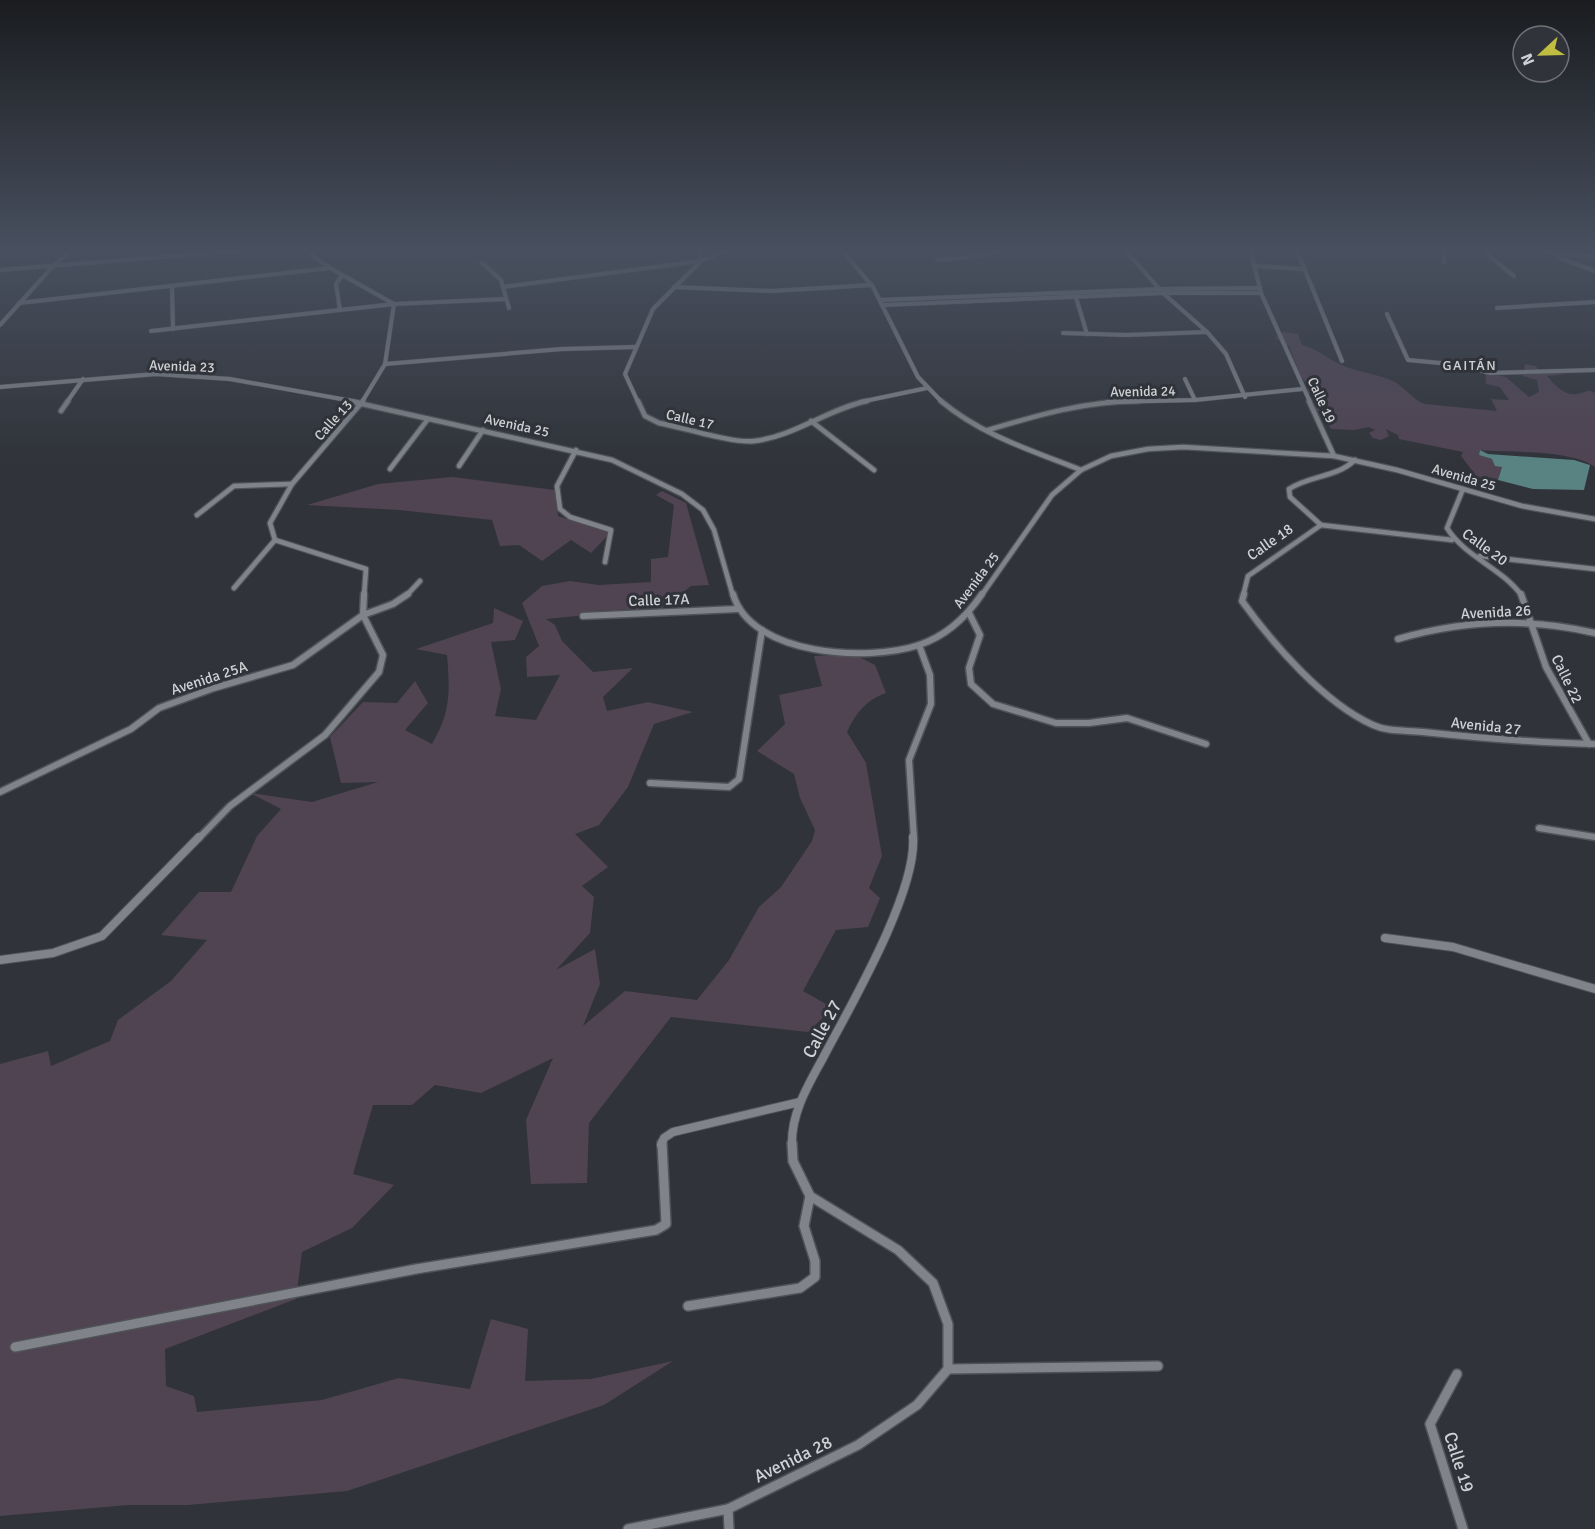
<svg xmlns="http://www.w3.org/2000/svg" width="1595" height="1529" font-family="Signika,sans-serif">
<rect width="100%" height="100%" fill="#303339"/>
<!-- green -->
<g fill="#504453">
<path d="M1283 332 1298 334 1302 345C1318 349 1329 360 1344 366 1361 373 1379 374 1395 382 1405 388 1416 402 1425 404L1497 411 1491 399 1509 400 1500 387 1486 384 1485 373 1506 377 1529 397 1539 392 1537 380 1523 376 1525 364 1536 366 1539 371 1566 374 1547 376C1556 386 1566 398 1581 393 1588 391 1588 389 1595 393V467C1570 449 1512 453 1480 450L1479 455 1492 459 1502 467 1498 480 1477 477 1461 456 1463 452 1399 439 1398 435 1386 429 1389 436 1381 440 1373 438 1369 433 1375 430 1369 427 1354 430 1331 429 1322 411H1316L1314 396 1305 392 1310 387 1301 377 1289 346 1275 338Z"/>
<path d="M452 477 555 490 558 516 610 533 591 553 571 540 542 561 519 545 500 546 492 520 399 510 307 505 378 484Z"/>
<path d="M662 491 686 503 709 585 691 586 662 608 592 611 577 616 546 619 555 625 562 641 593 672 633 668 603 697 607 711 648 702 693 712 654 724 628 787 599 825 575 834 608 867 582 886 594 897 590 933 556 970 595 949 600 984 583 1026 625 991 697 1000 729 960 759 907 781 887 812 841 815 830 800 798 794 774 757 751 785 724 779 695 822 686 814 656 853 654 875 665 886 693C867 699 855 714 847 732L866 763 882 856 869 888 880 898 868 927 836 930 803 991 833 1008 808 1032 671 1017 589 1123 587 1183 531 1184 526 1120 553 1058 481 1093 435 1085 412 1105H373L353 1174 394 1185 352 1228 302 1252 296 1299 165 1349 166 1386 194 1396 197 1412 322 1400 399 1378 470 1389 491 1319 528 1329 525 1381 591 1379 673 1361 604 1405 347 1491 188 1505H129L0 1516V1064L48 1051 51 1066 110 1041 118 1020 171 981 207 940 161 935 199 892H231L257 836 281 809 250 793 312 802 378 782 341 783 330 737 363 702 397 703 415 681 428 703 405 730 432 744C451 712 450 691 447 655L416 649 493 623 494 608 523 621 515 640 491 642 501 689 495 716 536 720 560 675 527 677 526 657 539 646 522 603 542 586 570 581 599 585 651 582V559L668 557 674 505 656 495Z"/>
</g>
<!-- water -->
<path fill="#598283" d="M1480 450 1488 454 1574 460 1590 465 1584 490 1533 489 1498 480 1502 467 1495 466 1492 459 1479 455Z"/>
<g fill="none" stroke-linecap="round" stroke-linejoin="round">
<defs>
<g id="street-far4">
<path d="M302 248 330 268 394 304 385 364 362 402"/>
<path d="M840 248 873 287 918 377 942 402"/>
<path d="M1123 248 1163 293 1207 332 1226 354 1245 397"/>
<path d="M1250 248 1261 293 1310 402"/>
<path d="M1296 248 1342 361"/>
<path d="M1443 248 1444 262"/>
<path d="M1485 248 1489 256 1514 276"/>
<path d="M1557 254 1562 259 1595 271"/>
<path d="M937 260 971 257 1013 248"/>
<path d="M482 263 501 280 509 308"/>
<path d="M1255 266 1305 269"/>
<path d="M0 270 272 248"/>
<path d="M172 286 173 329"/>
<path d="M503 287 701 261 732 248"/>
<path d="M674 287 772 291 872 285"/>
<path d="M1075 294 1087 334"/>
<path d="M880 300 1160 289 1260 288"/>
<path d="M19 303 330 268"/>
<path d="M883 305 1163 293H1261"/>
<path d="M1497 308 1595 302"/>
<path d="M340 310 336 284 342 276"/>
<path d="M1387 314 1408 360 1462 365 1490 373 1595 370"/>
<path d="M0 325 54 265 74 248"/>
<path d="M151 331 394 304 505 299"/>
<path d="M1063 333 1126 335 1207 332"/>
<path d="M385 364 562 349 635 347"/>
<path d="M1185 379 1195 400"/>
<path d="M0 387 156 374 230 379 358 402"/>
<path d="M67 402 83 379"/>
<path d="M638 402 625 374 653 309 701 261 698 248"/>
<path d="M860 402 927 388"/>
<path d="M1107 402 1195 400 1302 389"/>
</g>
<g id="street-far3">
<path d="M349 401 612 460 682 494 703 510 714 530 733 596"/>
<path d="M638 401 645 416 659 423C680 427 736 444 754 441 793 437 828 409 867 401"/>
<path d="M941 401C981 435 1033 451 1081 470"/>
<path d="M1309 401 1334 456"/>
<path d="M61 411 68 401"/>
<path d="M811 421 874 470"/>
<path d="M988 430C1038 415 1086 401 1139 401"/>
<path d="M576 450 557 486 560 509 570 517 611 530 605 562"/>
<path d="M459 466 483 430"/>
<path d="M390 469 428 419"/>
<path d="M1463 489 1447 528C1465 557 1502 568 1522 596"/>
<path d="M197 515 234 486 292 484"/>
<path d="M1321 525 1452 540"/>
<path d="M275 540 270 523 292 484 363 401"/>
<path d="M275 540 366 569 364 596"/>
<path d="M1480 556 1595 569"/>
<path d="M234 588 275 540"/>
<path d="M406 596 420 581"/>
<path d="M981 596 1052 495 1081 470 1111 456 1148 449 1183 447 1334 456 1397 470 1522 506 1595 519"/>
<path d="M1243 596 1248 576 1321 525 1290 497 1289 489C1310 475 1336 478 1355 460"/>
</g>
<g id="street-far2">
<path d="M733 594C751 656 868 662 919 645 946 636 967 616 982 594"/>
<path d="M1244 594 1242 601C1273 644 1324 703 1373 725 1388 732 1406 730 1423 732 1480 738 1537 743 1595 744"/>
<path d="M1521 594 1546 667 1589 744"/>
<path d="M969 613 980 635 969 668 971 684 993 704 1056 723H1089L1127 718 1206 744"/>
<path d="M583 616 737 609"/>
<path d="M1398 639C1464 620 1528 617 1595 633"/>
<path d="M650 783 729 787 739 779 762 630"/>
<path d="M0 792 131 729 159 708 214 688 293 665 363 615 393 604 408 594"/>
<path d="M1539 828 1595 837"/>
<path d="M198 839 230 806 325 735 379 672 383 655 363 615 364 594"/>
<path d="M914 839 909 760 931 704 930 675 919 645"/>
</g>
<g id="street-far1">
<path d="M1385 938 1453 947 1595 989"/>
<path d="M0 960 53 953 102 936 199 837"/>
<path d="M661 1145 664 1138 673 1132 800 1102"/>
<path d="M792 1145C791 1112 809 1084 824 1056 851 1005 917 892 913 837"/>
</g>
<g id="street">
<path d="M792 1143 793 1161 810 1196 898 1250 933 1283 948 1324V1369"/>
<path d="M688 1306 800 1288 815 1277V1261L804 1226 810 1196"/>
<path d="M15 1347 416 1269 656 1230 666 1224 662 1143"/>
<path d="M948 1369 1158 1366"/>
<path d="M1457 1374 1430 1424 1463 1529"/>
<path d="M728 1509 729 1529"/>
<path d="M628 1529 728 1509 858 1445 917 1405 948 1369"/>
</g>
<path id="secondary" d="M1511 248H1529L1595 255V259Z"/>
</defs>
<!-- street-far4 casing -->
<use href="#street-far4" stroke="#4f5256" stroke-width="5"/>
<!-- street-far3 casing -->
<use href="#street-far3" stroke="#4f5256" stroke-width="7"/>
<!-- street-far2 casing -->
<use href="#street-far2" stroke="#4f5256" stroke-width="9"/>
<!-- street-far1 casing -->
<use href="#street-far1" stroke="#4f5256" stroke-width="10"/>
<!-- street casing -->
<use href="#street" stroke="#4f5256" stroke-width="12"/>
<!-- secondary casing -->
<use href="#secondary" stroke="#4f5256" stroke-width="3"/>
<!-- street-far4 -->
<use href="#street-far4" stroke="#80848a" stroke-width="4"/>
<!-- street-far3 -->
<use href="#street-far3" stroke="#80848a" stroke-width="4.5"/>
<!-- street-far2 -->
<use href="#street-far2" stroke="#80848a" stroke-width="6"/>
<!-- street-far1 -->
<use href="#street-far1" stroke="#80848a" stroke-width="8"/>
<!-- street -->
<use href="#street" stroke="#80848a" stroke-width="9"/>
<!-- secondary -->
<use href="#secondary" fill="#80848a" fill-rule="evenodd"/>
</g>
<!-- sky -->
<linearGradient id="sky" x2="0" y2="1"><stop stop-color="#1a1c1f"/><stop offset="0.54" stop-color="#48505f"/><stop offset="1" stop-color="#48505f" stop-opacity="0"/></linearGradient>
<rect width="1595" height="462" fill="url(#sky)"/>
<g text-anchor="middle" stroke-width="6" stroke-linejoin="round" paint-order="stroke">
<!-- far-neighbourhood labels -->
<g font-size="14" letter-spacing="1.5" fill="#cfd1d4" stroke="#303339">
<text x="1470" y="370">GAITÁN</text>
</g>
<!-- far-street labels -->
<g font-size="14" fill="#cfd1d4" stroke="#303339">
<text transform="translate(182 366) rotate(2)" y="5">Avenida 23</text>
<text transform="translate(1143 391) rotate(-1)" y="5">Avenida 24</text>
<text transform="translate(1322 400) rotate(65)" y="5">Calle 19</text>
<text transform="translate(690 419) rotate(13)" y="5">Calle 17</text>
<text transform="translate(333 420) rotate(-48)" y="5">Calle 13</text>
<text transform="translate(517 425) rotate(12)" y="5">Avenida 25</text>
<text transform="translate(1464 477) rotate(16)" y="5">Avenida 25</text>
<text transform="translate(976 580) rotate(-53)" y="5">Avenida 25</text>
</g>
<!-- street labels -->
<g font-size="15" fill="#cfd1d4" stroke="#303339">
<text transform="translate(1270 542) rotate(-35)" y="5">Calle 18</text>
<text transform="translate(1485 547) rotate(36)" y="5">Calle 20</text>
<text transform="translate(659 600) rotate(-2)" y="5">Calle 17A</text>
<text transform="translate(1496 612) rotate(-3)" y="5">Avenida 26</text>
<text transform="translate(209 678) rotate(-18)" y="5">Avenida 25A</text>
<text transform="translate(1567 679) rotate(64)" y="5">Calle 22</text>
<text transform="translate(1486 726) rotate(6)" y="5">Avenida 27</text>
</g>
<!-- near-street labels -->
<g font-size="18" fill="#cfd1d4" stroke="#303339">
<text transform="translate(822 1029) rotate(-62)" y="6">Calle 27</text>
<text transform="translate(793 1459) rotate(-26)" y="6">Avenida 28</text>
<text transform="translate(1459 1462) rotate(72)" y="6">Calle 19</text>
</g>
</g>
<!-- north arrow -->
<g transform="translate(1541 54) rotate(248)"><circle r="28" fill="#303339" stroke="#707277" stroke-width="1.5"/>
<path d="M0-4.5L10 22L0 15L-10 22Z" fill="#bfbe41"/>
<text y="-9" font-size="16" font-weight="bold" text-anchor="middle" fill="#cfd1d4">N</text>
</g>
</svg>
